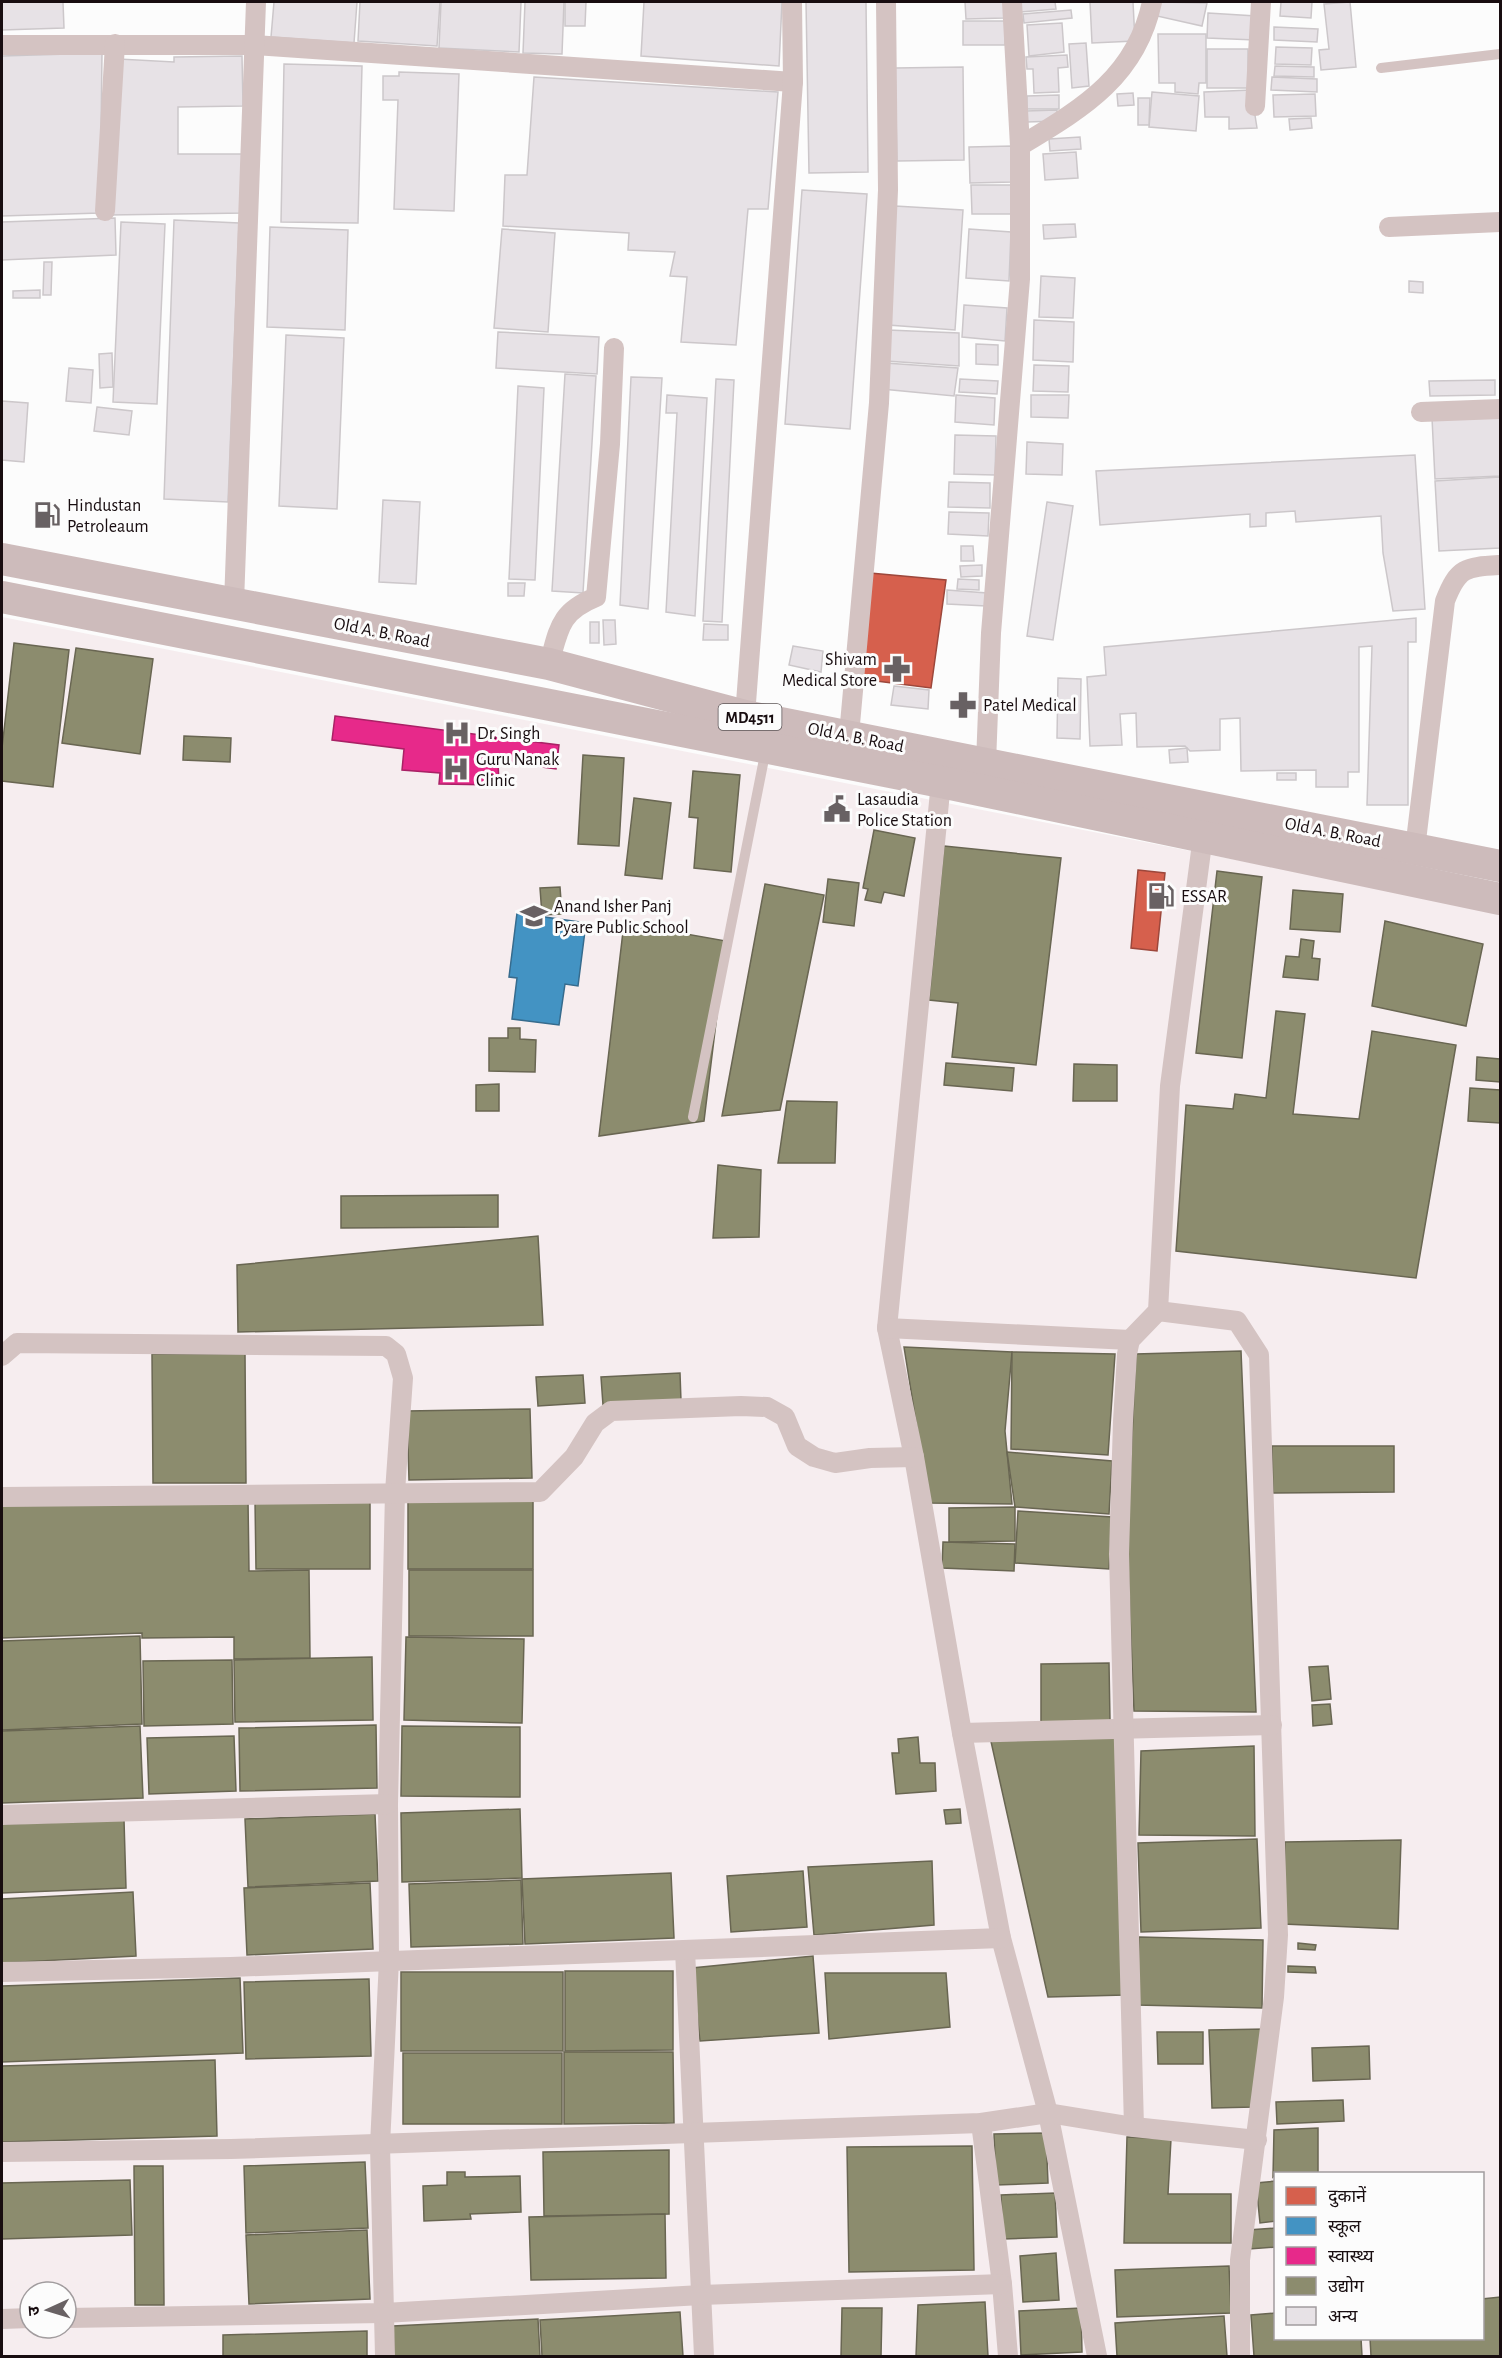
<svg xmlns="http://www.w3.org/2000/svg" width="1502" height="2358" font-family="'Alegreya Sans','Noto Sans Devanagari',sans-serif">
<rect width="100%" height="100%" fill="#fcfcfc"/>
<!-- built -->
<path fill="#f6edef" fill-rule="evenodd" d="M2 617 1500 912V2356H2ZM1276 2174H1482V2338H1276ZM30 2292H66V2328H30Z"/>
<!-- shops -->
<g fill="#d6604d" stroke="#9d473b" stroke-width="1.5">
<path d="M870 573 946 580 931 688 861 679Z"/>
<path d="M1138 870 1165 873 1157 951 1131 948Z"/>
</g>
<!-- schools -->
<path fill="#4393c3" stroke="#366b8d" stroke-width="1.5" d="M517 913 586 923 578 986 565 984 559 1025 512 1019 517 978 509 977Z"/>
<!-- health -->
<path fill="#e7298a" stroke="#a92165" stroke-width="1.5" d="M335 716 559 745 556 769 498 761 499 785 439 784 440 773 402 770 404 749 332 740Z"/>
<!-- industry -->
<g fill="#8c8c6e" stroke="#696652" stroke-width="1.5">
<path d="M14 643 69 650 53 787 2 781V748Z"/>
<path d="M76 648 153 659 140 754 62 743Z"/>
<path d="M184 736 231 738 230 762 183 760Z"/>
<path d="M583 755 624 758 619 846 578 844Z"/>
<path d="M693 771 740 775 731 872 694 868 698 818 689 817Z"/>
<path d="M634 798 671 803 662 879 625 875Z"/>
<path d="M874 830 915 838 904 896 884 892 881 903 865 900 868 889 863 888Z"/>
<path d="M944 846 1061 858 1036 1065 952 1057 958 1003 929 1000Z"/>
<path d="M1217 871 1262 877 1242 1058 1196 1053Z"/>
<path d="M828 879 859 883 854 926 823 922Z"/>
<path d="M765 884 824 895 780 1110 722 1116Z"/>
<path d="M560 887 562 914 542 915 540 888Z"/>
<path d="M1293 890 1343 894 1340 932 1290 929Z"/>
<path d="M1385 921 1483 944 1466 1026 1372 1006Z"/>
<path d="M624 923 726 941 704 1121 599 1136Z"/>
<path d="M1301 939 1314 941 1312 958 1320 959 1318 980 1283 977 1286 956 1299 957Z"/>
<path d="M1276 1011 1305 1014 1293 1114 1359 1119 1372 1031 1456 1045 1416 1278 1176 1251 1186 1105 1233 1109 1235 1094 1266 1098Z"/>
<path d="M508 1028H520V1039L536 1040 535 1072 489 1071V1038H508Z"/>
<path d="M1477 1057 1500 1059V1082L1476 1080Z"/>
<path d="M946 1063 1014 1068 1012 1091 944 1085Z"/>
<path d="M1074 1064 1117 1065V1101H1073Z"/>
<path d="M499 1084V1111H476V1085Z"/>
<path d="M1470 1088 1500 1090V1123L1468 1121Z"/>
<path d="M787 1101 837 1102 835 1163H778Z"/>
<path d="M718 1165 761 1170 759 1237 713 1238Z"/>
<path d="M498 1195V1227L341 1228V1196Z"/>
<path d="M538 1236 543 1325 238 1332 237 1265Z"/>
<path d="M904 1347 1012 1352 1005 1431 1012 1504 929 1503Z"/>
<path d="M1241 1351 1256 1712 1134 1711 1127 1542 1136 1354Z"/>
<path d="M1012 1352 1115 1354 1108 1455 1011 1449Z"/>
<path d="M152 1354H245L246 1483H153Z"/>
<path d="M680 1373 681 1401 603 1405 601 1377Z"/>
<path d="M583 1375 585 1403 538 1406 536 1377Z"/>
<path d="M530 1409 532 1478 409 1480 407 1411Z"/>
<path d="M1272 1446H1394V1492L1273 1493Z"/>
<path d="M1007 1452 1112 1461 1109 1514 1015 1507Z"/>
<rect x="408" y="1499" width="125" height="70"/>
<path d="M248 1500 249 1571 309 1570 310 1658 234 1659V1637L142 1638V1633L2 1638V1503Z"/>
<path d="M370 1500V1569H256L255 1501Z"/>
<path d="M1015 1507V1541L949 1542V1508Z"/>
<path d="M1018 1511 1112 1517 1109 1569 1015 1563Z"/>
<path d="M943 1542 1015 1544 1014 1571 942 1568Z"/>
<rect x="409" y="1570" width="124" height="66"/>
<path d="M140 1636 142 1724 2 1730V1641Z"/>
<path d="M406 1637 524 1639 522 1723 404 1720Z"/>
<path d="M372 1657 373 1720 235 1722 234 1660Z"/>
<path d="M232 1660 233 1724 144 1726 143 1661Z"/>
<path d="M1109 1663 1110 1721 1041 1722V1664Z"/>
<path d="M1328 1666 1331 1699 1312 1701 1309 1667Z"/>
<path d="M1330 1704 1332 1724 1313 1726 1312 1705Z"/>
<path d="M376 1725 377 1788 240 1791 239 1728Z"/>
<path d="M140 1726 143 1798 2 1803V1731Z"/>
<path d="M402 1726 520 1727V1797L401 1796Z"/>
<path d="M1120 1735 1125 1995 1048 1997 990 1737Z"/>
<path d="M234 1736 236 1791 149 1794 147 1738Z"/>
<path d="M918 1737 920 1763H935L936 1791 896 1794 892 1753H899L898 1739Z"/>
<path d="M1254 1746 1255 1836 1139 1835 1141 1751Z"/>
<path d="M520 1809 522 1878 402 1882 401 1813Z"/>
<path d="M960 1809 961 1823 946 1824 944 1810Z"/>
<path d="M375 1814 378 1881 248 1887 245 1819Z"/>
<path d="M124 1820 126 1888 2 1893V1824Z"/>
<path d="M1257 1839 1261 1928 1141 1932 1138 1843Z"/>
<path d="M1401 1840 1398 1929 1283 1924 1285 1842Z"/>
<path d="M932 1861 934 1925 814 1935 808 1867Z"/>
<path d="M803 1871 807 1927 731 1932 727 1876Z"/>
<path d="M671 1873 674 1938 525 1944 522 1879Z"/>
<path d="M521 1880 523 1944 411 1947 409 1884Z"/>
<path d="M370 1883 373 1949 247 1955 244 1888Z"/>
<path d="M133 1892 136 1956 2 1963V1899Z"/>
<path d="M1139 1937 1263 1940 1262 2008 1137 2005Z"/>
<path d="M1298 1943 1316 1945 1315 1950 1298 1949Z"/>
<path d="M813 1956 819 2033 700 2041 692 1968Z"/>
<path d="M1288 1966 1315 1967 1316 1973 1288 1972Z"/>
<path d="M565 1971H673V2050L565 2051Z"/>
<rect x="401" y="1972" width="162" height="79"/>
<path d="M825 1973H946L950 2027 829 2039Z"/>
<path d="M240 1978 243 2053 2 2062V1986Z"/>
<path d="M369 1979 371 2056 246 2059 244 1982Z"/>
<path d="M1266 2029 1254 2107 1212 2108 1209 2030Z"/>
<path d="M1157 2032H1203V2064H1158Z"/>
<path d="M1369 2046 1370 2079 1313 2081 1312 2048Z"/>
<path d="M564 2052H673L674 2123 564 2124Z"/>
<rect x="403" y="2053" width="159" height="71"/>
<path d="M215 2060 217 2136 2 2142V2066Z"/>
<path d="M1343 2100 1344 2121 1277 2124 1276 2102Z"/>
<path d="M1318 2128V2174H1276L1273 2177 1274 2130Z"/>
<path d="M1046 2133 1048 2183 996 2185 994 2134Z"/>
<path d="M1127 2137 1171 2139 1168 2194H1231V2243H1124Z"/>
<path d="M972 2146 974 2270 849 2272 847 2147Z"/>
<path d="M669 2150V2214L544 2216 543 2152Z"/>
<path d="M365 2162 368 2228 246 2233 244 2166Z"/>
<path d="M134 2166H163L164 2305H135Z"/>
<path d="M447 2172H465V2177L520 2176 521 2212 470 2214 471 2219 424 2221 423 2186 447 2185Z"/>
<path d="M130 2180 132 2235 2 2239V2183Z"/>
<path d="M1276 2181V2221L1260 2223 1256 2183Z"/>
<path d="M1055 2193 1057 2237 1003 2239 1001 2195Z"/>
<path d="M665 2214 666 2278 531 2280 529 2217Z"/>
<path d="M1276 2228V2247L1249 2249 1248 2230Z"/>
<path d="M367 2230 370 2299 249 2304 246 2235Z"/>
<path d="M1056 2253 1059 2300 1023 2302 1020 2256Z"/>
<path d="M1229 2266 1231 2313 1117 2317 1115 2270Z"/>
<path d="M1500 2297V2356H1371L1370 2338H1482V2299Z"/>
<path d="M985 2302 988 2356H916L918 2305Z"/>
<path d="M842 2308H882L881 2356H841Z"/>
<path d="M1081 2308 1082 2352 1021 2355 1019 2311Z"/>
<path d="M680 2312 683 2356H542L540 2320Z"/>
<path d="M1276 2313V2338H1361L1362 2356H1254L1251 2315Z"/>
<path d="M1224 2316 1227 2356H1117L1115 2323Z"/>
<path d="M538 2319 540 2356H394L393 2326Z"/>
<path d="M367 2331V2356H223V2335Z"/>
</g>
<!-- building -->
<g fill="#e7e2e6" stroke="#ccc7ca" stroke-width="1.5">
<path d="M2 2H63L64 28 2 30Z"/>
<path d="M274 2H357L354 43 271 37Z"/>
<path d="M360 2H440L437 46 358 41Z"/>
<path d="M441 2H521L519 52 439 48Z"/>
<path d="M525 2H564L562 54 523 53Z"/>
<path d="M565 2H586L585 26H565Z"/>
<path d="M644 2H782L779 66 641 56Z"/>
<path d="M806 2H866L868 172 809 173Z"/>
<path d="M965 2H1004V18L966 19Z"/>
<path d="M1020 2H1055L1056 9 1021 12Z"/>
<path d="M1090 2H1133L1135 41 1092 43Z"/>
<path d="M1160 2 1207 3 1202 26 1157 16Z"/>
<path d="M1281 2H1312L1311 18 1280 16Z"/>
<path d="M1350 2 1356 67 1321 70 1319 50 1329 49 1324 4Z"/>
<path d="M1071 10 1072 18 1024 23 1023 14Z"/>
<path d="M1208 13 1256 16 1255 40 1207 38Z"/>
<rect x="963" y="21" width="42" height="24"/>
<path d="M1062 23 1064 52 1029 56 1027 25Z"/>
<path d="M1274 27 1318 29 1317 42 1274 40Z"/>
<path d="M1158 34H1206V83H1199L1198 94 1175 92V83H1159Z"/>
<path d="M1086 43 1089 86 1072 88 1069 44Z"/>
<path d="M1276 47 1312 48 1311 65 1275 64Z"/>
<rect x="1207" y="49" width="41" height="39"/>
<path d="M102 53 100 213 2 216V56Z"/>
<path d="M1067 55 1068 67 1058 68 1059 92 1034 93 1033 69H1027L1026 57Z"/>
<path d="M242 56 243 106 178 107V154H244L245 213 109 215 119 59 174 62V57Z"/>
<path d="M284 64 362 66 358 223 281 222Z"/>
<path d="M1275 66 1314 67V77L1274 76Z"/>
<path d="M963 67 964 160 897 161 895 68Z"/>
<path d="M399 72 459 74 454 211 394 209 398 100H383V76H399Z"/>
<path d="M534 77 778 92 768 209H748L736 345 681 342 687 277 670 276 675 252 628 250 629 233 503 226 505 175H527Z"/>
<path d="M1272 77 1317 79V92L1271 90Z"/>
<path d="M1251 90 1257 128 1229 129V117H1205L1204 92Z"/>
<path d="M1152 92 1199 96 1196 131 1149 127Z"/>
<path d="M1133 93 1134 105 1118 106 1117 94Z"/>
<path d="M1315 94 1316 116 1274 117 1273 95Z"/>
<path d="M1059 95V109H1027V96Z"/>
<path d="M1138 98H1150L1149 125H1138Z"/>
<path d="M1057 110V121L1027 122 1026 111Z"/>
<path d="M1311 118 1312 128 1290 130 1289 119Z"/>
<path d="M1080 137 1081 149 1050 151 1049 139Z"/>
<path d="M1012 146 1013 182 970 183 969 147Z"/>
<path d="M1076 152 1078 178 1045 180 1043 154Z"/>
<path d="M971 185H1012V214H972Z"/>
<path d="M802 190 867 194 850 429 785 424Z"/>
<path d="M895 206 963 210 955 330 888 325Z"/>
<path d="M115 218 116 255 2 260V222Z"/>
<path d="M174 220 239 223 228 502 164 499Z"/>
<path d="M121 222 165 224 157 404 113 402Z"/>
<path d="M1075 224 1076 237 1044 239 1043 225Z"/>
<path d="M270 227 348 230 345 330 267 327Z"/>
<path d="M502 229 555 233 548 332 494 328Z"/>
<path d="M969 229 1011 232 1009 281 966 278Z"/>
<path d="M44 262H52L51 295H43Z"/>
<path d="M1041 276 1075 278 1073 318 1039 317Z"/>
<path d="M1409 281 1423 282V293L1409 292Z"/>
<path d="M40 290V298H13V291Z"/>
<path d="M964 305 1007 308 1005 341 962 337Z"/>
<path d="M1034 320 1074 322 1073 362 1033 360Z"/>
<path d="M888 330 959 333V366L886 361Z"/>
<path d="M498 332 599 337 597 374 496 368Z"/>
<path d="M286 335 344 338 337 509 279 506Z"/>
<path d="M976 344 998 345V365L976 364Z"/>
<path d="M112 353 113 387 100 388 99 354Z"/>
<path d="M885 363 958 368 954 396 882 389Z"/>
<path d="M1034 365 1069 366 1068 392 1033 391Z"/>
<path d="M69 368 93 370 91 403 66 401Z"/>
<path d="M565 374 596 376 583 593 552 591Z"/>
<path d="M631 377 662 378 648 609 620 605Z"/>
<path d="M716 379 734 380 722 622 703 621Z"/>
<path d="M960 379 998 381 997 394 959 392Z"/>
<path d="M1495 380V395L1430 396 1429 381Z"/>
<path d="M518 386 544 388 535 580 509 579Z"/>
<path d="M667 395 707 398 695 616 666 612 677 413H666Z"/>
<path d="M956 395 995 398 994 425 955 422Z"/>
<path d="M1031 395H1069L1068 418 1031 417Z"/>
<path d="M2 401 28 403 24 462 2 460Z"/>
<path d="M97 407 132 411 129 435 94 431Z"/>
<path d="M1500 414V476L1435 479 1432 418Z"/>
<path d="M955 435 996 436 995 475 954 474Z"/>
<path d="M1027 442 1063 444 1062 475 1026 474Z"/>
<path d="M1415 455 1425 609 1393 611 1383 553 1381 516 1296 522 1295 511 1266 513V526L1250 527V514L1100 525 1096 471Z"/>
<path d="M1500 477V548L1439 551 1435 481Z"/>
<path d="M949 482 990 483V508L948 507Z"/>
<path d="M383 500 420 502 416 584 379 582Z"/>
<path d="M1047 502 1073 506 1053 640 1027 636Z"/>
<path d="M949 512 989 513 988 536 948 534Z"/>
<path d="M961 546H973L974 561H961Z"/>
<path d="M982 565V576L961 577 960 566Z"/>
<path d="M958 579 979 580V590L957 589Z"/>
<path d="M508 583H525L524 596H508Z"/>
<path d="M947 590 987 593 986 606 947 604Z"/>
<path d="M1416 618V642H1408V805H1367L1372 646 1359 647V772H1348V787H1316V770L1241 771 1240 718 1220 719V750L1190 751 1185 746 1137 747 1136 713 1120 714 1122 745 1090 746 1087 677 1106 675 1104 647Z"/>
<path d="M603 620H615L616 644 604 645Z"/>
<rect x="590" y="622" width="9" height="21"/>
<path d="M704 624 728 625V640H703Z"/>
<path d="M793 646 823 651 821 672 789 665Z"/>
<path d="M1058 678 1081 679 1080 739 1057 738Z"/>
<path d="M894 686 929 690 928 709 891 705Z"/>
<path d="M1187 748 1188 762 1170 763 1169 750Z"/>
<rect x="1277" y="773" width="19" height="7"/>
</g>
<g fill="none" stroke-linecap="round" stroke-linejoin="round">
<!-- service -->
<g stroke="#d4c3c2" stroke-width="10">
<path d="M1381 68 1500 54"/>
<path d="M693 1117 766 749"/>
</g>
<!-- minor -->
<g stroke="#d4c3c2" stroke-width="20">
<path d="M2 45H254L793 82"/>
<path d="M1255 106 1261 2"/>
<path d="M1020 146C1081 109 1136 78 1152 2"/>
<path d="M105 211 115 44"/>
<path d="M1389 227 1500 222"/>
<path d="M1421 412 1500 409"/>
<path d="M234 603 256 2"/>
<path d="M549 664C559 629 559 612 596 597L610 444 614 348"/>
<path d="M745 716 793 82 792 2"/>
<path d="M849 735 879 403 888 190 886 2"/>
<path d="M986 763 991 633 1020 279V146L1012 2"/>
<path d="M941 782 887 1328 914 1457 962 1733 1001 1938 1048 2113 1097 2356"/>
<path d="M1415 849 1445 601C1458 567 1466 567 1500 565"/>
<path d="M1158 1311 1237 1321 1259 1355 1278 1935 1274 1997 1240 2260V2356"/>
<path d="M887 1328 1130 1340"/>
<path d="M2 1356 17 1343 386 1346 396 1354 403 1378 395 1492 388 1804 389 1960 380 2145 385 2356"/>
<path d="M2 1497 540 1492 574 1457 595 1423 611 1411 741 1406 767 1407 785 1417 797 1446 814 1457 835 1463 870 1458 914 1457"/>
<path d="M962 1733 1272 1725"/>
<path d="M2 1815 388 1804"/>
<path d="M685 1950 704 2356"/>
<path d="M2 1972 231 1967 1001 1938"/>
<path d="M981 2123 1002 2284 1008 2356"/>
<path d="M1134 2127 1119 1554 1123 1421 1127 1354 1130 1340 1158 1311 1170 1086 1203 836"/>
<path d="M2 2152 231 2149 981 2123 1048 2113 1134 2127 1257 2140"/>
<path d="M66 2318 384 2313 701 2295 1002 2284"/>
<path d="M2 2319 30 2318"/>
</g>
<!-- primary -->
<g stroke="#cdbbbb" stroke-width="32">
<path d="M2 559 549 664 745 716 1500 866"/>
<path d="M2 597 941 782 1500 899"/>
</g>
</g>
<!-- icons -->
<defs>
<symbol id="fuel-bare" viewBox="-9 -9 18 18"><path d="M-5.5-6h7V0h2V4h1.3V-2.5L3-4.5l.8-.8L6-3V5H2.5V1h-1V6h-7ZM-4.2-4.7v3.2H.2V-4.7Z" fill="#686163" stroke="#fcfcfc" stroke-width="2.5" paint-order="stroke"/></symbol>
<symbol id="pharmacy-bare" viewBox="-9 -9 18 18"><path d="M-2-6h4v4h4v4h-4v4h-4v-4h-4v-4h4Z" fill="#686163" stroke="#fcfcfc" stroke-width="2.5" paint-order="stroke"/></symbol>
<symbol id="hospital-bare" viewBox="-9 -9 18 18"><path d="M-5-5h3v3.5h4V-5h3V5h-3V1.5h-4V5h-3Z" fill="#686163" stroke="#fcfcfc" stroke-width="2.5" paint-order="stroke"/></symbol>
<symbol id="civic-bare" viewBox="-9 -9 18 18"><path d="M-.6-6.5H3V-4.5H.6V-3L4-1V1h2V6H-6V1h2V-1L-.6-3ZM-1.2 2.5V6h2.4V2.5Z" fill="#686163" stroke="#fcfcfc" stroke-width="2.5" paint-order="stroke"/></symbol>
<symbol id="school-bare" viewBox="-9 -9 18 18"><path d="M0-5L7-2L0 1L-7-2ZM-4 1L0 2.5L4 1V4Q0 6-4 4Z" fill="#686163" stroke="#fcfcfc" stroke-width="2.5" paint-order="stroke"/></symbol>
</defs>
<g fill-rule="evenodd">
<use href="#fuel-bare" x="28" y="496" width="38" height="38"/>
<use href="#pharmacy-bare" x="878" y="650" width="38" height="38"/>
<use href="#pharmacy-bare" x="944" y="686" width="38" height="38"/>
<use href="#hospital-bare" x="438" y="714" width="38" height="38"/>
<use href="#hospital-bare" x="437" y="750" width="38" height="38"/>
<use href="#civic-bare" x="818" y="790" width="38" height="38"/>
<use href="#fuel-bare" x="1142" y="877" width="38" height="38"/>
<use href="#school-bare" x="515" y="897" width="38" height="38"/>
</g>
<g text-anchor="middle" stroke-width="6" stroke-linejoin="round" paint-order="stroke">
<!-- shield labels -->
<rect fill="#fcfcfc" stroke="#5c5557" stroke-width="1.5" x="718.5" y="704" width="63" height="26" rx="4.5"/>
<g font-size="16" font-weight="bold" fill="#180d10">
<text x="750" y="723">MD4511</text>
</g>
<!-- poi labels -->
<g font-size="18" fill="#180d10" stroke="#fcfcfc" text-anchor="start">
<text x="67" y="511">Hindustan<tspan x="67" dy="21">Petroleaum</tspan></text>
<text x="877" y="665" text-anchor="end">Shivam<tspan x="877" dy="21">Medical Store</tspan></text>
<text x="983" y="711">Patel Medical</text>
<text x="477" y="739">Dr. Singh</text>
<text x="476" y="765">Guru Nanak<tspan x="476" dy="21">Clinic</tspan></text>
<text x="857" y="805">Lasaudia<tspan x="857" dy="21">Police Station</tspan></text>
<text x="1181" y="902">ESSAR</text>
<text x="554" y="912">Anand Isher Panj<tspan x="554" dy="21">Pyare Public School</tspan></text>
</g>
<!-- street labels -->
<g font-size="18" fill="#180d10" stroke="#fcfcfc">
<text transform="translate(382 632) rotate(11)" y="6">Old A. B. Road</text>
<text transform="translate(856 737) rotate(11)" y="6">Old A. B. Road</text>
<text transform="translate(1333 832) rotate(11)" y="6">Old A. B. Road</text>
</g>
</g>
<!-- border -->
<rect width="1502" height="2358" fill="none" stroke="#180d10" stroke-width="6"/>
<!-- legend -->
<rect x="1274" y="2172" width="210" height="168" fill="#fcfcfc" stroke="#a19c9e" stroke-width="1.5"/>
<rect x="1286" y="2187" width="30" height="18" fill="#d6604d" stroke="#a19c9e" stroke-width="1.5"/>
<text x="1328" y="2202" font-size="18" fill="#180d10">दुकानें</text>
<rect x="1286" y="2217" width="30" height="18" fill="#4393c3" stroke="#a19c9e" stroke-width="1.5"/>
<text x="1328" y="2232" font-size="18" fill="#180d10">स्कूल</text>
<rect x="1286" y="2247" width="30" height="18" fill="#e7298a" stroke="#a19c9e" stroke-width="1.5"/>
<text x="1328" y="2262" font-size="18" fill="#180d10">स्वास्थ्य</text>
<rect x="1286" y="2277" width="30" height="18" fill="#8c8c6e" stroke="#a19c9e" stroke-width="1.5"/>
<text x="1328" y="2292" font-size="18" fill="#180d10">उद्योग</text>
<rect x="1286" y="2307" width="30" height="18" fill="#e7e2e6" stroke="#a19c9e" stroke-width="1.5"/>
<text x="1328" y="2322" font-size="18" fill="#180d10">अन्य</text>
<!-- north arrow -->
<g transform="translate(48 2310) rotate(266)"><circle r="28" fill="#fcfcfc" stroke="#a19c9e" stroke-width="1.5"/>
<path d="M0-4.5L10 22L0 15L-10 22Z" fill="#686163"/>
<text y="-9" font-size="16" font-weight="bold" text-anchor="middle" fill="#180d10">उ</text>
</g>
</svg>
